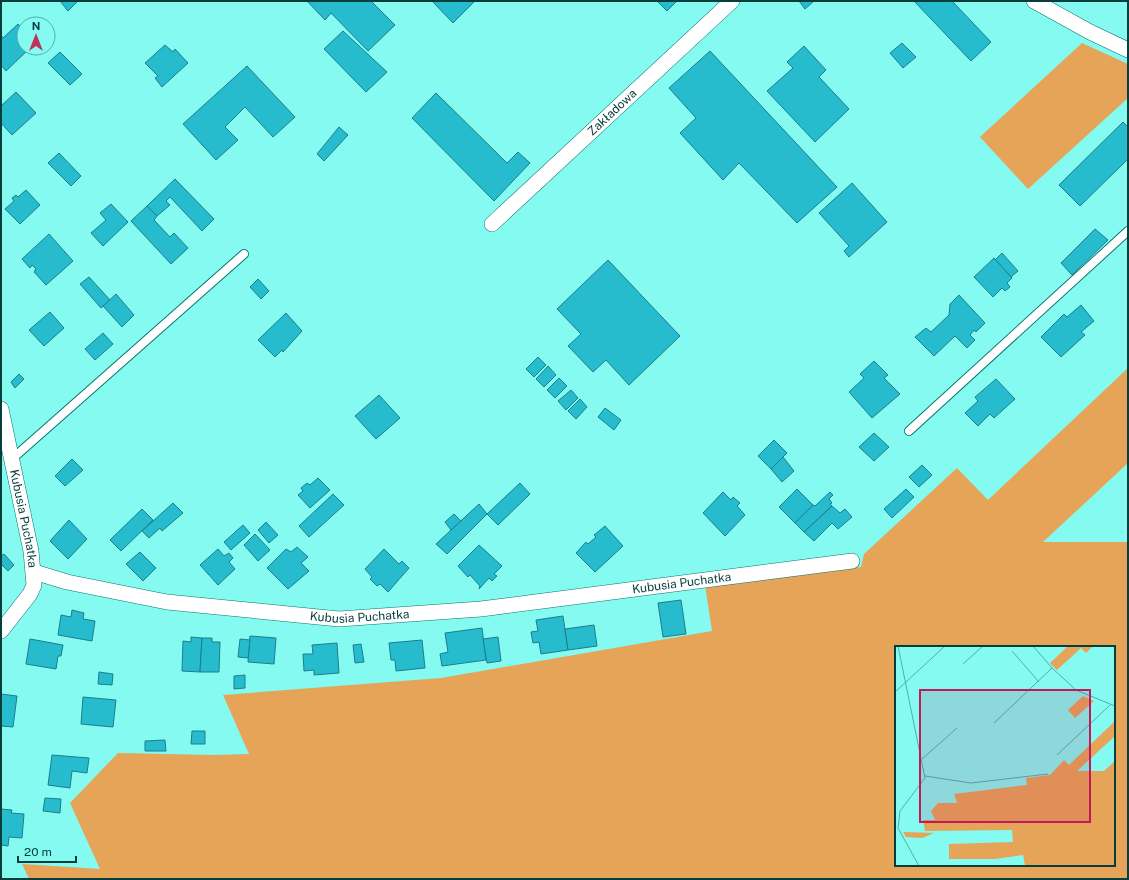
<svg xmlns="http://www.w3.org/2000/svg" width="1129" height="880" font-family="'Public Sans',sans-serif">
<rect width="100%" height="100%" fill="#84faf1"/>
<!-- green -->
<g fill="#e5a457" fill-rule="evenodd">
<path d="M1082 43 1128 64V98L1028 189 980 137Z"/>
<path d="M1128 368V463L1043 542H1128V879H29L22 864 100 869 70 803 118 753 212 755 249 754 223 695 441 678 712 631 705 585 861 567 864 554 957 468 988 500ZM896 647H1114V865H896Z"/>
</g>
<!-- building -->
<g fill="#27bbce" stroke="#1c7e8b">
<path d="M60 1H78L68 11Z"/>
<path d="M307 1H371L395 25 368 51 331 13 325 20Z"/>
<path d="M432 1H475L453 23Z"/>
<path d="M657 1H677L667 11Z"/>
<path d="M799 1H814L805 9Z"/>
<path d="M914 1H952L991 42 971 61Z"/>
<path d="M18 24 24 31V48H30L6 71 1 65V35L3 38Z"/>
<path d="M343 31 387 72 366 92 324 49Z"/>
<path d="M902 43 916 57 903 68 890 53Z"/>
<path d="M165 45 173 52 175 49 188 63 162 87 155 78 158 76 145 63Z"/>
<path d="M804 46 826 70 819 77 849 109 815 142 767 91 793 68 787 62Z"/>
<path d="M710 51 837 187 797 223 739 163 723 180 680 133 696 118 669 88Z"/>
<path d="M60 52 82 74 70 85 48 63Z"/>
<path d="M247 66 295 117 273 137 245 107 225 127 238 140 216 160 183 124Z"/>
<path d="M16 92 36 113 12 135 1 123V106Z"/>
<path d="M436 93 507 163 518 152 530 163 494 201 412 118Z"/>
<path d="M1123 122 1128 127V159L1080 206 1059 185Z"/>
<path d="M339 127 348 135 324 161 317 154Z"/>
<path d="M59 153 81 176 71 186 48 163Z"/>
<path d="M175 179 214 219 202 231 170 197 166 201 170 205 157 216 147 206Z"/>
<path d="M852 183 887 222 849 257 844 251 849 246 819 213Z"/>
<path d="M26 190 40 205 20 224 5 209 14 201 12 198 16 195 18 197Z"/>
<path d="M111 204 128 222 103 246 91 233 106 220 100 213Z"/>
<path d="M147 206 157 216 154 220 170 237 174 233 188 248 171 264 131 221Z"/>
<path d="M1095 229 1108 240 1072 275 1061 263Z"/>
<path d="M49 234 73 261 46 285 34 272 36 269 32 265 30 268 22 259Z"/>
<path d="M1002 253 1018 271 1011 277 995 260Z"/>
<path d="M994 258 1012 278 1007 283 1010 287 1005 291 1002 288 993 297 974 277Z"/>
<path d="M608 260 680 336 629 385 606 360 593 372 568 346 581 334 557 309Z"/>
<path d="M89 277 110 300 101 308 80 284Z"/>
<path d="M258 279 269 291 261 299 250 287Z"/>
<path d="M116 294 134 315 122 327 103 306Z"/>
<path d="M959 295 985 323 976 332 974 330 970 335 975 340 967 348 955 336 934 356 915 337 926 328 931 332 949 315 950 304Z"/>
<path d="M1081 305 1094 321 1081 332 1085 335 1061 357 1041 337 1064 314 1067 317Z"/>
<path d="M50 312 64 328 44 346 29 330Z"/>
<path d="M286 313 302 331 283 352 282 350 275 357 258 340Z"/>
<path d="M103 333 113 344 95 360 85 349Z"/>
<path d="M538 357 546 365 534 377 526 369Z"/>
<path d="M874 361 888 375 884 378 900 394 872 418 849 392 864 378 860 374Z"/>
<path d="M548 366 556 375 544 387 536 379Z"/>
<path d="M19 374 24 379 15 388 11 382Z"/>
<path d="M559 378 567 386 555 398 547 390Z"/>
<path d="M996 379 1015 399 994 418 990 414 978 426 965 413 978 401 975 397Z"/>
<path d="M571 390 578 398 566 410 558 401Z"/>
<path d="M379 395 400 418 376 439 355 416Z"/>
<path d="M580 399 587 407 576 419 568 411Z"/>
<path d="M605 408 621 420 614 430 598 417Z"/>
<path d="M874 433 889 447 874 461 859 447Z"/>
<path d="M774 440 787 453 771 469 758 456Z"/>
<path d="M783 457 794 471 782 482 771 469Z"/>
<path d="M72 459 83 470 65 486 55 476Z"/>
<path d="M922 465 932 475 919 487 909 477Z"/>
<path d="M318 478 330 490 310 508 298 495 303 491 301 488 307 483 310 485Z"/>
<path d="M520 483 530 494 498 525 487 514Z"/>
<path d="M797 489 813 505 795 523 779 507Z"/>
<path d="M906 489 914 497 892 518 884 509Z"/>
<path d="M723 492 731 500 733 497 740 503 737 506 745 515 725 536 703 513Z"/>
<path d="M830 492 833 495 829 499 832 503 830 504 832 506 804 532 795 523 813 505 815 506Z"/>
<path d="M333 494 344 505 309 537 299 526Z"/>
<path d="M173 503 183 513 162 531 160 528 149 538 142 531Z"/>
<path d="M479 504 487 514 447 554 436 544Z"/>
<path d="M832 506 840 513 845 509 852 517 838 529 832 523 814 541 804 532Z"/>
<path d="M142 509 153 520 121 551 110 540Z"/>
<path d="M454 514 461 521 451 530 445 522Z"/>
<path d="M69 520 87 539 68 559 50 541Z"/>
<path d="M266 522 278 535 269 543 258 530Z"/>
<path d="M243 525 250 533 231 550 224 542Z"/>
<path d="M605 526 623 546 595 572 576 553 586 542 588 544 596 537 594 535Z"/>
<path d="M255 534 270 550 258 561 244 545Z"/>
<path d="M479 545 502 566 494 574 497 576 492 581 489 578 479 589 480 586 470 575 468 577 458 566Z"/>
<path d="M297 547 308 557 301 563 309 571 288 589 267 568 286 549 291 552Z"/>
<path d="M218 549 224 556 229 553 233 558 229 562 235 569 218 585 200 565Z"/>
<path d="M384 549 399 564 402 561 409 568 388 592 380 584 377 586 370 579 372 577 365 569Z"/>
<path d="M140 552 156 568 143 581 126 564Z"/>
<path d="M4 554 14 565 8 571 1 564V556Z"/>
<path d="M681 600 686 634 663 637 658 603Z"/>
<path d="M72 610 84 613 83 619 95 621 92 641 58 635 61 615 71 617Z"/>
<path d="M563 616 568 650 541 654 539 642 533 643 531 632 538 631 536 620Z"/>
<path d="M594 625 597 646 568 650 565 629Z"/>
<path d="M482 628 486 660 442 666 440 654 448 652 445 633Z"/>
<path d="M250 636 276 638 274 664 248 662Z"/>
<path d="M191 637 202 638 200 672 182 671 183 641 191 642Z"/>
<path d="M498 637 501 661 487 663 483 639Z"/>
<path d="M202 638H212V642H220L219 672H200Z"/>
<path d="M30 639 63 645 61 656H58L56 669 26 664Z"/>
<path d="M240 639 250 640 248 658 238 657Z"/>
<path d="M422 640 425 668 396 671 395 660H391L389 643Z"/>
<path d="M337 643 339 673 314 675V670L304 671 303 654H313L312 645Z"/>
<path d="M361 644 364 662 355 663 353 645Z"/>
<path d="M99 672 113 674 112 685 98 684Z"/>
<path d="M245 675V688L234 689V676Z"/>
<path d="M1 694 17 696 13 727 1 726Z"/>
<path d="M83 697 116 700 113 727 81 724Z"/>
<path d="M192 731H205V744H191Z"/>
<path d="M165 740 166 751H145V741Z"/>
<path d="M52 755 89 758 87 773 72 771 70 788 48 785Z"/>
<path d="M45 798 61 799 60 813 43 811Z"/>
<path d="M1 809 12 810 11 813 24 814 22 838 9 837 8 846 1 845Z"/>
</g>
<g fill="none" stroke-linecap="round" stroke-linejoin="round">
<defs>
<g id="service">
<path d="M909 431 1128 231"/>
<path d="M12 459 244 254"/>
</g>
<g id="minor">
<path d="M1034 1 1090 32 1128 50"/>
<path id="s1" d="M492 224 732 1"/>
<path id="s2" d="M1 409 31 551 34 585 30 594 1 631"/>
<path id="s3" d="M34 572 67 582 167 602 339 619 481 609 852 561"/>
</g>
</defs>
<!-- service casing -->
<use href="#service" stroke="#087670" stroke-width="10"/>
<!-- minor casing -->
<use href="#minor" stroke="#087670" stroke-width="16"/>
<!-- service -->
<use href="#service" stroke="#fff" stroke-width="8"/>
<!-- minor -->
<use href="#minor" stroke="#fff" stroke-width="15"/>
</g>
<g text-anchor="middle" stroke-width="3.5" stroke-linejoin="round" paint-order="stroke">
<!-- street labels -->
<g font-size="12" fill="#063e3b" stroke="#84faf1">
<text dy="4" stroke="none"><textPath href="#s1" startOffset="164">Zakładowa</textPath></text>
<text dy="4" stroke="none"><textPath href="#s2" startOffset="112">Kubusia Puchatka</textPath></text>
<text dy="4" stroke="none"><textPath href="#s3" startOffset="654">Kubusia Puchatka</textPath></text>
<text dy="4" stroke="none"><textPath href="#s3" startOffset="330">Kubusia Puchatka</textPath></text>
</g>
</g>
<!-- overview -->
<g transform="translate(895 646)">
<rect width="220" height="220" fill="#84faf1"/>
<path d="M173 0H198L191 7 186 2 162 24 155 17ZM188 50 199 55 180 72 173 64ZM220 75V90L182 125H209L220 115V220H122L130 219 128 209 100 213H54V198L118 196 117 184 30 185 28 174H40L36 165 43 157H62L59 148 132 139 131 132 155 129 169 114 174 119ZM8 186 39 187 27 192 11 191Z" fill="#e5a457"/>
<path fill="none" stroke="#52afa8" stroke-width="1" d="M3 0 30 132 5 165 3 182 24 220M138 0 157 22 181 44 220 60M117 5 144 36M68 18 88 0M0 46 50 0M99 77 157 22M162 109 215 59M27 113 62 82M30 130 76 137 153 128"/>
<path fill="#c2185b" fill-opacity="0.15" stroke="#c2185b" stroke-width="2" d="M25 44H195V176H25Z"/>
<rect width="220" height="220" fill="none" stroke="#063e3b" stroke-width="2"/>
</g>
<!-- border -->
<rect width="1129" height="880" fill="none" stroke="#063e3b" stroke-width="4"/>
<!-- north arrow -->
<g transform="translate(36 36)"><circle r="19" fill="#84faf1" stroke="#52afa8"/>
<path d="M0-3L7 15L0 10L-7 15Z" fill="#c1325b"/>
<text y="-6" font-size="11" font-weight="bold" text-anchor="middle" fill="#063e3b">N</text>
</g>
<!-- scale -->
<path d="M18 856v6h58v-6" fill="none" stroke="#063e3b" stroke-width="2"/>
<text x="24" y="856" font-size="12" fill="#063e3b" stroke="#84faf1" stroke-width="3" paint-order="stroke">20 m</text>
</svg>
